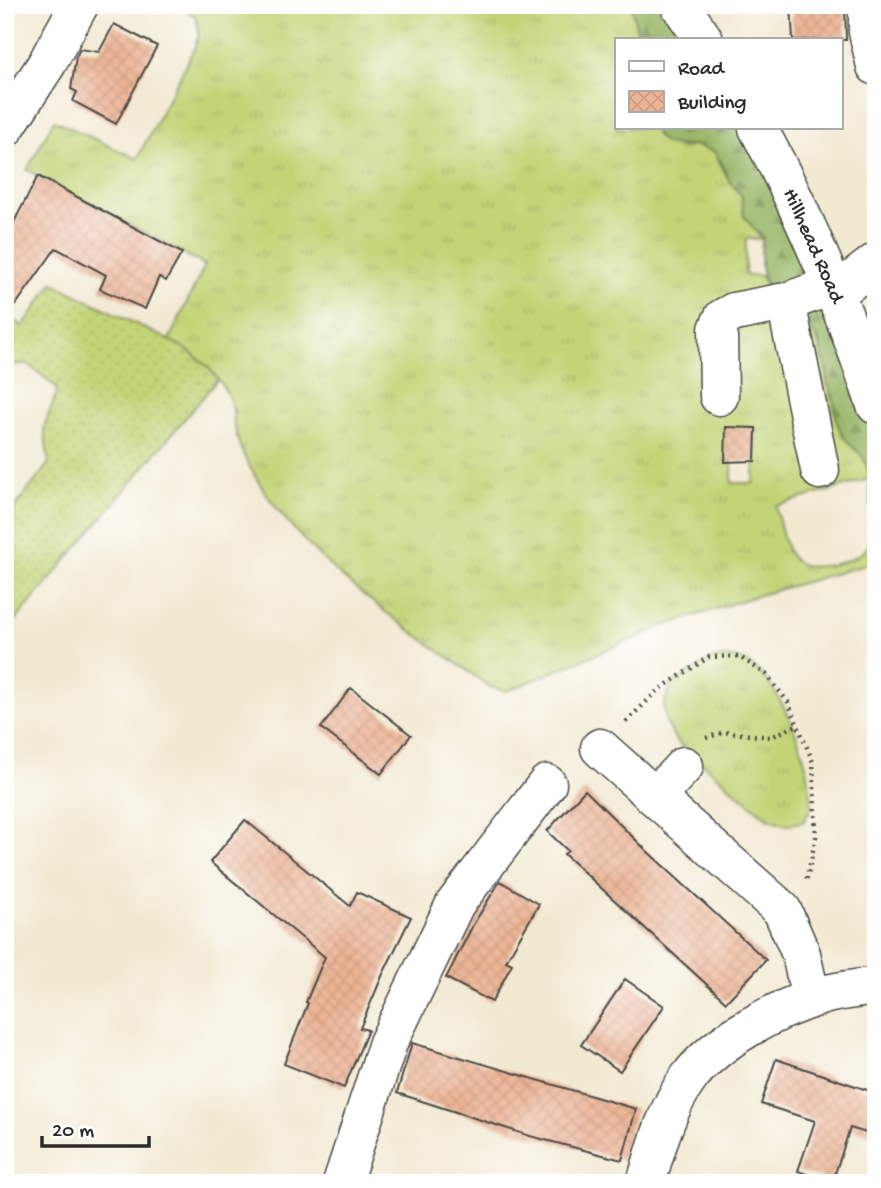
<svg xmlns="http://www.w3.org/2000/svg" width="881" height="1188" font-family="'Gochi Hand',sans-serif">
<defs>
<pattern id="grass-tufts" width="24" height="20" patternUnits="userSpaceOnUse" patternTransform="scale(1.75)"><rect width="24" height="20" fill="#c3d477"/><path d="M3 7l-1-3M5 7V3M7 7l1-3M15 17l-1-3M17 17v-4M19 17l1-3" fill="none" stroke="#a8b667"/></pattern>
<pattern id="forest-firs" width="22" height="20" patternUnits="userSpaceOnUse" patternTransform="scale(1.75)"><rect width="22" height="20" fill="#9ab668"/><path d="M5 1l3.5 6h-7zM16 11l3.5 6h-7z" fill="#7e9456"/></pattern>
<pattern id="garden-dots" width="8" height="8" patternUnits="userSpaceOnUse" patternTransform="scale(1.75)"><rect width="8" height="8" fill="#c3d477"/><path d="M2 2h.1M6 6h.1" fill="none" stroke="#a8b667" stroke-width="1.8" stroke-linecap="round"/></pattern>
<pattern id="building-cross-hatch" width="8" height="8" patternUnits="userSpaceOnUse" patternTransform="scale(1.75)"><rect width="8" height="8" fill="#edb494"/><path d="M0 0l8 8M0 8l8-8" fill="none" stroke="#cb9b80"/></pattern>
</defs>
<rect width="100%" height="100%" fill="#fff"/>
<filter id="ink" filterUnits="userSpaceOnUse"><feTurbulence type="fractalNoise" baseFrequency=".0143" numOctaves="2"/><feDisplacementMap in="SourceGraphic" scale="14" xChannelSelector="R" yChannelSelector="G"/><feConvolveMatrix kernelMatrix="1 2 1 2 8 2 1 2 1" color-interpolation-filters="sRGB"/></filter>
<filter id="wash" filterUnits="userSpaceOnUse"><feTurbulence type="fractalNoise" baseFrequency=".00686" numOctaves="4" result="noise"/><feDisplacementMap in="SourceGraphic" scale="28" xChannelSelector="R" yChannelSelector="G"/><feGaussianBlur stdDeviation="1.57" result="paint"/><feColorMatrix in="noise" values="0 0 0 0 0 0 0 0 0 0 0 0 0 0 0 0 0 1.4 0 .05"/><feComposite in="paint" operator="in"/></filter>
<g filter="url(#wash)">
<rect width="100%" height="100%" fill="#f2e9d1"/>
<!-- grass -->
<g fill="url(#grass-tufts)" stroke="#778051" stroke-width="2" fill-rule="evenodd">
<path d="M180 5H631L637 29 644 40H617V128H658L655 133 681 148 693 145 715 152 730 182 742 196C742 211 752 228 762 239H746L745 275 761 276 766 285 827 274 812 331C828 355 826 384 836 410 844 432 869 456 869 479L776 506C779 520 784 552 795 561 810 573 854 563 866 549 870 544 872 536 873 529L876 533V562L752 597 664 626 507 691 490 687C405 626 302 562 251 469 243 455 237 440 234 424 233 417 234 409 231 403 221 374 195 353 169 340L205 265 27 170 54 120 137 159 195 47 199 34 196 17ZM726 428H756L754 483H732V462L725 461Z"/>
<path d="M728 657C733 658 740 659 744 661 782 679 813 767 811 806 810 812 807 816 804 821L787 825 767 818 677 742 666 722 664 705 671 685 711 659Z"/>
</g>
<!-- forest -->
<g fill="url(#forest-firs)" stroke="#62704a" stroke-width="2">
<path d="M631 5H679L702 40H644L637 29Z"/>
<path d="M658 128H756L827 274 774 292C757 277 761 260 762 239L744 216 742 196 730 182 715 152C708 150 699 145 692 145 676 145 666 150 655 133Z"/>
<path d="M820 305 876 423V533L871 510 869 471 863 457 844 438 837 423 833 396 827 382V367L822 356 819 341 812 331 809 320 812 313Z"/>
</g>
<!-- garden -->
<path fill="url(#garden-dots)" stroke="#778051" stroke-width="2" d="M53 283 185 348 206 365 218 379 5 633V553L13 530 12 511 49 463 44 427 57 392 56 387 28 364H5V314L23 326Z"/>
<g id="blocks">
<!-- building -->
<g fill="url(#building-cross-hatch)">
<path d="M791 5H845L846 40H793Z"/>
<path d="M114 24 157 46 116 124 73 101 77 92 71 89 76 57 80 49 99 52Z"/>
<path d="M38 176 182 253 166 281 159 277 145 309 100 289 106 275 56 248 5 320V239Z"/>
<path d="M726 427 756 428 755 461 725 462Z"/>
<path d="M351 688 411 735 381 774 321 728Z"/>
<path d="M585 790 647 851 766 960 726 1002 564 854 568 851 547 831Z"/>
<path d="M245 820 350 906 357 892 411 917 383 974 360 1028 368 1030 344 1088 284 1064 308 1003 306 1002 325 957 210 862Z"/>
<path d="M500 881 539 904 506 961 512 964 492 1002 446 978 473 925Z"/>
<path d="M625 979 664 1006 620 1071 581 1045Z"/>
<path d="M412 1043 636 1109 622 1160 530 1136 397 1093Z"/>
<path d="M776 1059 876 1093V1136L850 1128 832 1183 798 1171 815 1121 761 1104Z"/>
</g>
</g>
</g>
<g filter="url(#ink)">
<use href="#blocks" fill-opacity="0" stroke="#494844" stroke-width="2"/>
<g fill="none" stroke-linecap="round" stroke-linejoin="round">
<defs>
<g id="minor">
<path d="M680 5 704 40"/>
<path d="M868 5V32L876 66"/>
<path d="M5 128 46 65 79 5"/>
<path d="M758 128C806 217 844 309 876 405"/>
<path d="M837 292 876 262"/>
<path d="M786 302 820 470"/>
<path d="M719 396 718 329 723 318 734 312 786 302 834 285"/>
<path d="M600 748 782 910 801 954 811 999"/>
<path d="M655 797 684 766"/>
<path d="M342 1183 388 1043 455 904 547 784"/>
<path d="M646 1183C656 1148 667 1108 688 1079 716 1040 778 1008 823 995 840 990 858 989 876 986"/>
</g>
</defs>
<!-- minor casing -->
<use href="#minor" stroke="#494844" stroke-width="41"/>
<!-- path -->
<g stroke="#494844" stroke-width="4.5" stroke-dasharray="2 5" stroke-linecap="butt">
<path d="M626 722 658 690 709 657 738 656 766 674 788 702 813 762 816 837 806 882"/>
<path d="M706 738 724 732 771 737 797 725"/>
</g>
<!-- minor -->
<use href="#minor" stroke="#fff" stroke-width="38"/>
</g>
</g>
<g text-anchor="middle" stroke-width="7" stroke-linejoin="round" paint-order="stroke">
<!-- street labels -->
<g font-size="21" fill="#2b2b2b" stroke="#fff">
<text transform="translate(815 245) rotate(66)" y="7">Hillhead Road</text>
</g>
</g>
<!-- margin -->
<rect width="881" height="1188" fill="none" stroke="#fff" stroke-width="28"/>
<!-- legend -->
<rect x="615" y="38" width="228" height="91" fill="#ffffff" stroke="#aaaaaa" stroke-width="2"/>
<rect x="629" y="61" width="35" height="10" fill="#ffffff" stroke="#aaaaaa" stroke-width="2"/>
<text x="678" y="74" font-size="21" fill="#2b2b2b">Road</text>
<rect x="629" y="91" width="35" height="21" fill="url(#building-cross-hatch)" stroke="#aaaaaa" stroke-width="2"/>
<text x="678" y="108" font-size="21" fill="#2b2b2b">Building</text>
<!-- scale -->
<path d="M42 1136v10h107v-10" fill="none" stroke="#2b2b2b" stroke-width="3.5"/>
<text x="52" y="1136" font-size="21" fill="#2b2b2b" stroke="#ffffff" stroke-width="5" paint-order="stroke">20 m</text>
</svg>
